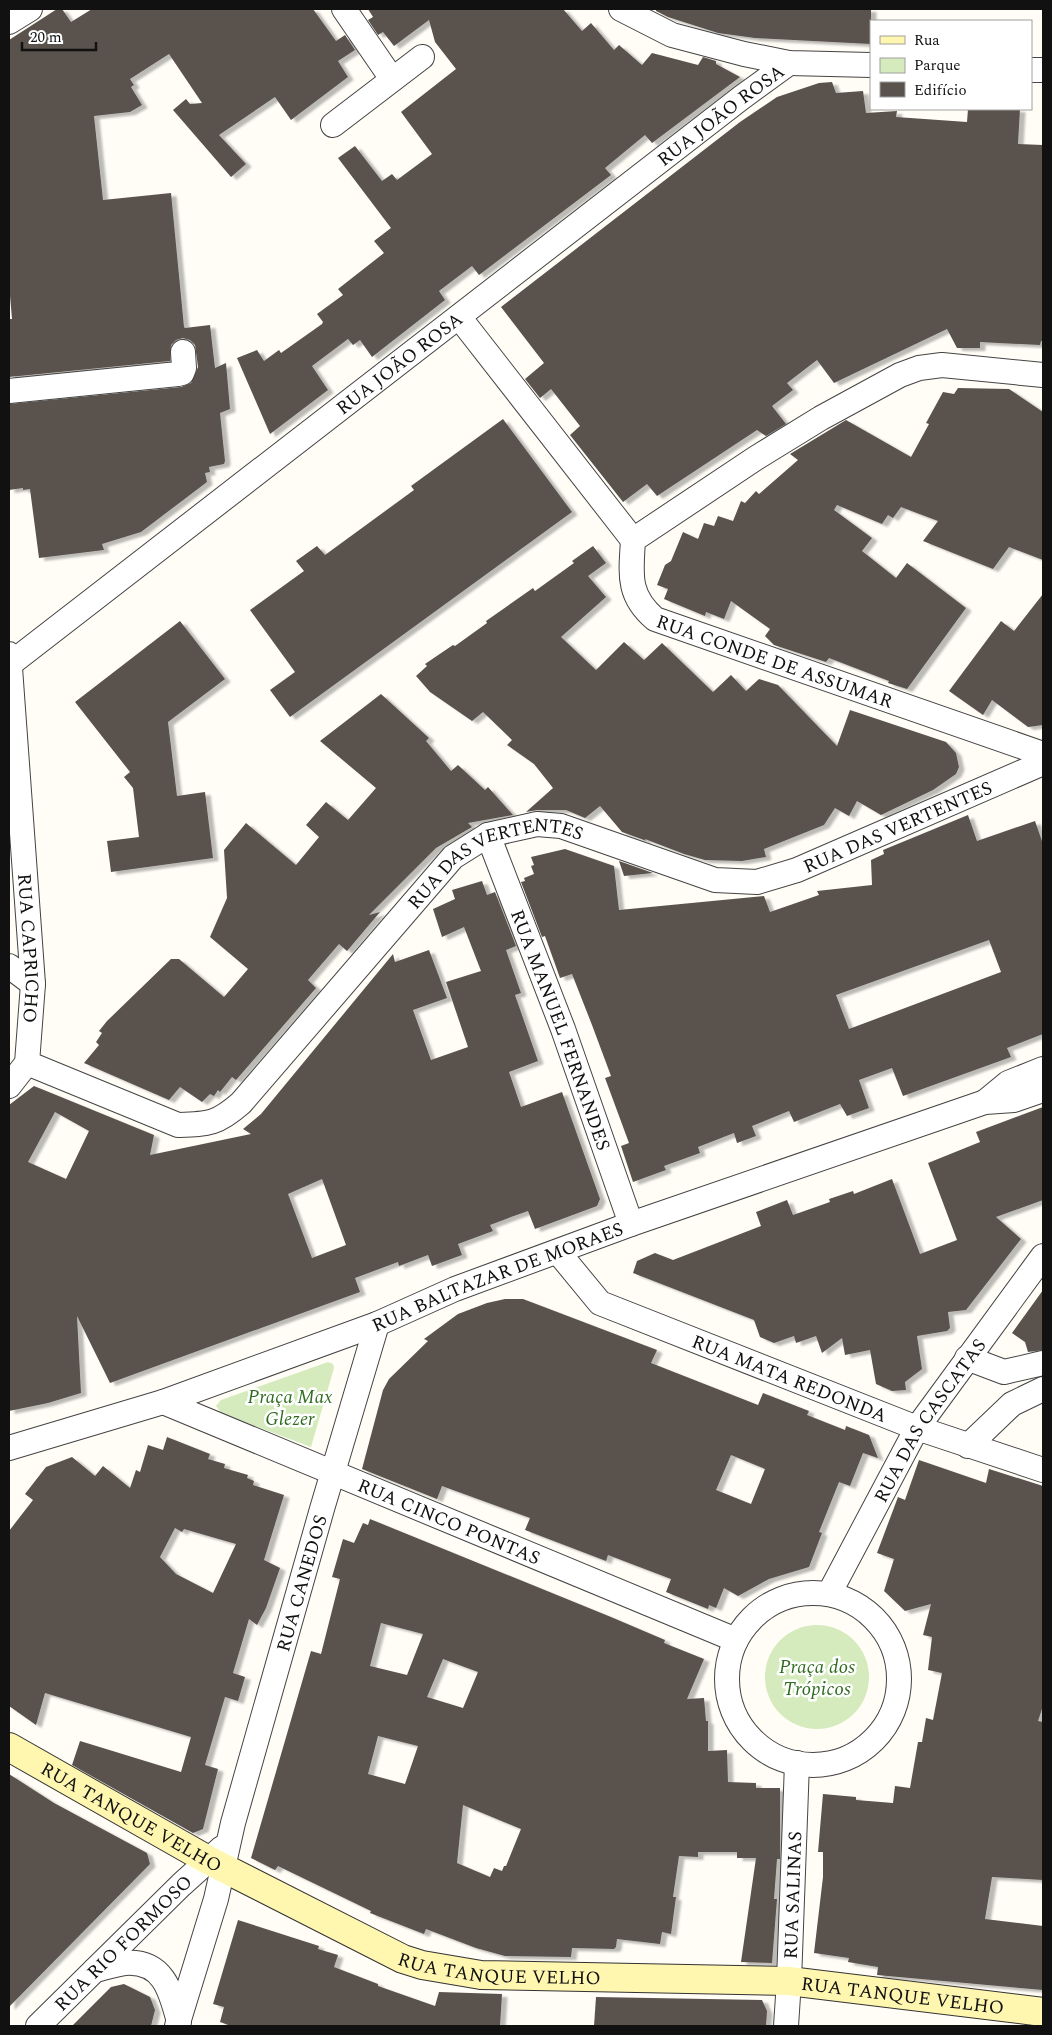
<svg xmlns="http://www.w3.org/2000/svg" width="1052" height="2035" font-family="Spectral,serif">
<defs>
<filter id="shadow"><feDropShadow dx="5.5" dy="3" stdDeviation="1" flood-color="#0004"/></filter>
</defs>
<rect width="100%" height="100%" fill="#fffdf5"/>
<!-- green -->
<g fill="#d5ebbd">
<path d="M328 1362 333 1364 334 1368 311 1447 221 1413 216 1406 221 1400Z"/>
<circle cx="817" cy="1677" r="52"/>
</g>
<!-- building -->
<g fill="#5a524d" fill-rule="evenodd" filter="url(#shadow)">
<path d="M57 9H62L71 22 92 9H313L336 41 345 35 355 50 338 61 348 77 291 120 275 97 219 135 246 164 231 177 173 110 186 99 190 104 202 103 169 54 130 79 134 85 131 87 142 105 130 112 94 116 103 200 171 193 184 327 185 328 210 325 215 368 226 363 230 409 220 413 225 461 224 464 209 467 210 472 205 473 207 482 141 532 102 544 104 550 39 558 30 489 23 490V488L9 490V404L181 387 191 383 198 367 195 345 190 340 183 338 176 340 171 345 170 361 9 377V319H12L9 284V40Z"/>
<path d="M368 9H563L582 31 591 23 614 50 619 45 642 65 652 53 698 65 703 57 716 61V64L740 77 652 143 645 135 605 168 611 175 479 275 472 266 439 291 445 300 372 357 360 340 353 345 348 339 312 366 328 390 270 434 237 358 257 350 264 361 279 350 281 353 322 324 323 322 317 314 343 295 338 289 384 253 374 241 391 228 338 158 355 146 382 181 392 174 397 180 432 154 401 112 456 69 435 42 429 20 394 46 383 32 378 35 368 20 373 17Z"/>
<path d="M656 9H871V44L755 38 718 33 668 17 656 11Z"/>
<path d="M832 82 836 93 863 91 866 113 897 111 896 117 967 122 968 109H1020L1018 144 1043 145V341H1041L1040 345 980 342V348H957L947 329 834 383 817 360 787 383 793 390 772 406 786 424 766 436 757 430 657 496 647 484 623 502 570 435 580 426 551 389 540 398 525 379 544 363 501 307 740 122 777 97 819 83Z"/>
<path d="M958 388 1009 389 1043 412V560L1009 547 993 569 923 541 938 521 901 507 893 518 888 515 882 524 837 505 834 510 872 538 862 551 896 578 907 563 966 608 907 689 888 683 889 681 829 658 826 662 774 645 765 636 770 629 731 601 724 619 706 612 705 616 664 599 668 589 657 585 665 565 671 561 683 532 698 539 704 523 714 526 718 516 733 521 741 501 745 503 756 491 759 494 798 460 790 454 846 420 911 457 929 424 926 423 943 392 954 394Z"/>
<path d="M503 419 572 512 290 717 270 690 295 672 250 610 304 571 296 561 317 546 325 555 414 490 411 486Z"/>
<path d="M593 546 606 563 588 576 606 597 561 637 596 670 624 642 644 660 662 643 713 692 731 675 746 691 759 679 778 685 837 746 850 710 946 742 956 753 959 767 956 774 933 790 881 815 857 801 849 816 835 808 824 825 764 849 766 857 742 861 705 860 684 854 645 839 646 841 644 840 622 832 600 806 585 818 566 810H538L526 812 553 788 534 764 507 745 512 740 483 712 472 721 430 692 416 676 427 666 425 664 453 645 455 646 487 623 486 621 533 588 535 591 574 563 572 561Z"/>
<path d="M1043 594V725L1028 727 992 700 983 715 949 691 1001 621 1014 631Z"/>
<path d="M180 621 225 679 168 722 177 796 205 792 213 858 111 872 107 841 139 837 133 788 124 777 130 772 75 702Z"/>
<path d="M381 694 429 738 426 741 451 771 458 765 485 790 488 787 513 815 468 823 472 827 436 848 369 915 380 912 347 951 339 944 308 980 316 988 236 1080 232 1077 220 1092 218 1090 214 1096 210 1094 202 1102 180 1087 169 1100 84 1063 99 1045 96 1042 102 1033 99 1031 107 1021 171 959H179L224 997 248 969 210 937 227 898 224 850 246 823 296 865 319 837 306 825 326 802 348 820 376 788 320 741Z"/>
<path d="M968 815 977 841 1035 821 1043 844V1034L1007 1048 1011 1057 903 1096 892 1068 859 1080 869 1108 847 1116 840 1104 794 1122 789 1111 752 1126 756 1136 737 1143 734 1133 698 1147 700 1153 664 1166 666 1170 633 1182 621 1146 629 1143 605 1078 611 1076 592 1025 572 974 560 978 545 936 542 937 521 882 525 881 524 878 534 874 531 866 534 865 531 857 565 849 614 866 619 910 764 896 770 912 819 895 817 891 872 885 871 860 884 854 883 850ZM989 940 1001 972 849 1029 836 995Z"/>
<path d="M619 861 653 873 624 876Z"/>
<path d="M482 881 487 895 495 892 516 946 506 950 521 993 515 995 538 1061 509 1072 521 1107 562 1092 600 1199 597 1206 535 1229 528 1211 511 1217 490 1225 493 1231 458 1244 462 1255 432 1266 428 1255 399 1266 398 1262 355 1278 360 1292 110 1383 77 1316 81 1393 48 1403 9 1411V1105L34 1086 154 1135 150 1155 251 1134 243 1129 261 1114 393 954 395 962 429 950 447 998 413 1010 431 1060 468 1047 446 982 481 971 464 927 442 937 433 909 455 899 452 890ZM55 1112 89 1131 66 1179 28 1162ZM322 1179 346 1245 312 1258 288 1194Z"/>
<path d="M1043 1107V1200L996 1217 1021 1239 966 1310 948 1312 950 1328 947 1331 917 1336 922 1369 905 1382 906 1390 892 1391 876 1384 870 1350 845 1355 842 1338 822 1353 816 1336 796 1343 794 1336 774 1343 760 1337 754 1320 633 1273 637 1261 655 1253 673 1260 761 1226 756 1212 787 1200 793 1215 830 1202 829 1199 853 1191 854 1194 892 1179 920 1254 957 1240 928 1163 980 1142 976 1132Z"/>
<path d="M1043 1290V1350L1028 1352 1025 1342 1012 1333Z"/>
<path d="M505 1299H523L657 1350 651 1363 758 1405 763 1393 809 1411 807 1415 845 1430 846 1426 869 1435 878 1458 863 1453 850 1486 839 1482 819 1532 822 1533 809 1567 769 1579 738 1596 724 1588 716 1608 709 1605 708 1609 666 1592 671 1579 608 1555 606 1561 525 1530 530 1518 442 1486 437 1499 362 1469 383 1390 389 1379 428 1341 424 1339 458 1314 487 1303ZM731 1455 765 1469 751 1504 716 1490Z"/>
<path d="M167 1437 210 1454 208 1459 225 1464 224 1468 248 1475 247 1478 254 1481 253 1485 284 1495 264 1560 280 1568 266 1608 257 1625 249 1619 233 1673 245 1677 238 1701 225 1697 205 1765 218 1769 203 1829 193 1833 72 1765 80 1741 181 1772 191 1737 45 1693 36 1725 9 1706V1531L33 1500 25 1494 46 1467 72 1457 95 1476 103 1466 130 1488 136 1470 140 1472 148 1445 163 1450ZM175 1528 182 1532 184 1529 236 1544 213 1593 176 1574 160 1557Z"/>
<path d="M919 1460 986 1483 989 1469 1043 1486V1706L1038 1721 1043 1722V1880L992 1877 985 1919 1043 1926V1990L877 1975 878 1967 848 1962 849 1958 814 1953 823 1877V1852H818L823 1794 856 1797V1800L893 1803 895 1786 910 1788 918 1742H922L926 1718 933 1720 942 1673 928 1670 932 1637 923 1635 931 1604 905 1611 884 1591 894 1559 877 1553 898 1497 905 1500Z"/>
<path d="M370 1519 611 1617 665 1640 664 1643 704 1659 687 1699 704 1698 706 1721H708V1751L727 1750 728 1782 756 1783V1788H780V1859H777L774 1899H777L772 1963 741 1962 756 1858H737V1852H698V1857L679 1856 673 1897H676L671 1934 662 1932 660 1944 617 1939 616 1947 614 1949 572 1948 571 1957 505 1956 476 1948 426 1929 424 1934 370 1913 371 1911 278 1866 275 1870 251 1858 311 1651 321 1654 340 1579 332 1577 343 1539 354 1543 363 1523 368 1525ZM381 1623 423 1634 407 1675 370 1666ZM443 1659 478 1672 463 1708 427 1697ZM378 1736 418 1746 405 1784 368 1774ZM463 1805 521 1829 506 1866H504L502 1871 494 1868 490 1877 457 1863Z"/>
<path d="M9 1774 54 1803 147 1853 150 1864 9 2007Z"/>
<path d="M238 1920 319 1946 318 1949 338 1955 334 1967 378 1984V1986L435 2006 439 1992 502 1994 500 2026H231L220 2022 224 2007 213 2004Z"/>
<path d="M124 1984 150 1997 155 2010 151 2026H72L111 1987Z"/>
<path d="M596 1997 762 2000 767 2011 766 2026H594Z"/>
</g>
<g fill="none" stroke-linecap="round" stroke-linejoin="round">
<defs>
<g id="street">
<path d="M344 9 392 79"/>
<path d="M621 9 672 35 744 54 789 63 871 65"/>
<path d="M9 22 30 9"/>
<path d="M1031 70H1043"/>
<path d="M333 125 422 57"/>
<path d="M459 317 633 540"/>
<path id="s1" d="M1043 375 942 365 919 368 900 375 821 418 756 458 633 540C631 574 627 595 655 619L1043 754"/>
<path d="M9 391 178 374 182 373 184 368 183 352"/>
<path id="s2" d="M9 654 33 984 27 1063 9 1086"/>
<path id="s3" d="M10 664 741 98 789 63"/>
<path id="s4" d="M488 835 563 1029 631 1224"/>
<path d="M9 966 33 984"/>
<path id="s5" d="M27 1063 178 1125C209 1124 217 1124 241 1103L453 857 488 835 537 824 561 826 715 880 757 882 797 870 1043 763"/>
<path d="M985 1102 1008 1083 1043 1069"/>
<path id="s6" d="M558 1252 600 1303 917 1428 1043 1470"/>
<path d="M967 1358 1004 1372 1043 1363"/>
<path id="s7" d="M163 1402 736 1640"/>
<path d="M968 1446 1012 1404 1043 1389"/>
<path id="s8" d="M9 1448 163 1402 377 1324 455 1289 631 1224 985 1102 1014 1100 1043 1090"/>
<circle cx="813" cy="1679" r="86"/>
<path id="s9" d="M829 1594 917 1428 1043 1256"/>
<path d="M95 1970C105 1968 115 1964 125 1963 164 1960 171 1992 179 2022"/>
<path id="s10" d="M38 2026 181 1885 222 1848"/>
<path id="s11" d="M177 2026 216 1899 233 1823 322 1509 377 1324"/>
<path id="s12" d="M786 2026 789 1981 797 1763"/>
</g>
<g id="secondary">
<path id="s13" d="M9 1747 208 1860 403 1959 422 1965 481 1975 789 1981 1043 2012"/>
</g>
</defs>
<!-- street casing -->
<use href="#street" stroke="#444" stroke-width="26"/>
<!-- secondary casing -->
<use href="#secondary" stroke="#333" stroke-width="30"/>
<!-- street -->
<use href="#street" stroke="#fff" stroke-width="24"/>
<!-- secondary -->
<use href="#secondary" stroke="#fff6b0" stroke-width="28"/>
</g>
<g text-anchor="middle" stroke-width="5" stroke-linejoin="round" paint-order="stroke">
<!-- street labels -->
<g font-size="19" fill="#111" stroke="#fff">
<text dy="7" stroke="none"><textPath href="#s3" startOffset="898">RUA JOÃO ROSA</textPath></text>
<text dy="7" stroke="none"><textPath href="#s3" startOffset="492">RUA JOÃO ROSA</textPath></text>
<text dy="7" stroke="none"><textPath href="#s1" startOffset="672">RUA CONDE DE ASSUMAR</textPath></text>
<text dy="7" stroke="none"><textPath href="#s5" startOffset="1029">RUA DAS VERTENTES</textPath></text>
<text dy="7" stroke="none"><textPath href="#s5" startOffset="594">RUA DAS VERTENTES</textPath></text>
<text dy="7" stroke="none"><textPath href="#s2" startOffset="295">RUA CAPRICHO</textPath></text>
<text dy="7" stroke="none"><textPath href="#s4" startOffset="208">RUA MANUEL FERNANDES</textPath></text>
<text dy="7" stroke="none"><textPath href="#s8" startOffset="518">RUA BALTAZAR DE MORAES</textPath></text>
<text dy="7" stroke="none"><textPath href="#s6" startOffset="270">RUA MATA REDONDA</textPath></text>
<text dy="7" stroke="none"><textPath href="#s9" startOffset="201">RUA DAS CASCATAS</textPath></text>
<text dy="7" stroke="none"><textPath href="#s7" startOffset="310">RUA CINCO PONTAS</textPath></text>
<text dy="7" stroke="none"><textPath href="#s11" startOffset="460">RUA CANEDOS</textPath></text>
<text dy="7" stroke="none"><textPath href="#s13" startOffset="141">RUA TANQUE VELHO</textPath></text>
<text dy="7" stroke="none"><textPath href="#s12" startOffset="131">RUA SALINAS</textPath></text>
<text dy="7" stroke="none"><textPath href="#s10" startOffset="119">RUA RIO FORMOSO</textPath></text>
<text dy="7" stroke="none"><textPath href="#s13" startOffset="545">RUA TANQUE VELHO</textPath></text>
<text dy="7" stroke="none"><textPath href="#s13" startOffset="950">RUA TANQUE VELHO</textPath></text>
</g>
<!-- park labels -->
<g font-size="19" font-style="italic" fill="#2f6b1f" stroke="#fff">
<text x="290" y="1403">Praça Max<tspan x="290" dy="22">Glezer</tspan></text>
<text x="817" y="1673">Praça dos<tspan x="817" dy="22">Trópicos</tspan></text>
</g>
</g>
<!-- border -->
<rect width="1052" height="2035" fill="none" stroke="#111111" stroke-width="20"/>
<!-- legend -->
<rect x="870" y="20" width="162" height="90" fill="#ffffff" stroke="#a0a0a0"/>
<rect x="880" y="36" width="25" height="8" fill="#fff6b0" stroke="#a0a0a0"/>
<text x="914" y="45" font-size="15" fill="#111111">Rua</text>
<rect x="880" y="58" width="25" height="15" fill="#d5ebbd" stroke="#a0a0a0"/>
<text x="914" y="70" font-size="15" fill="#111111">Parque</text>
<rect x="880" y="82" width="25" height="15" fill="#5a524d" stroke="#a0a0a0"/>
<text x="914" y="95" font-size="15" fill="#111111">Edifício</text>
<!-- scale -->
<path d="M22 42v8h74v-8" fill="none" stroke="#111111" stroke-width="2.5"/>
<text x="30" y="42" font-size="15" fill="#111111" stroke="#ffffff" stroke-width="4" paint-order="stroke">20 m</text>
</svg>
